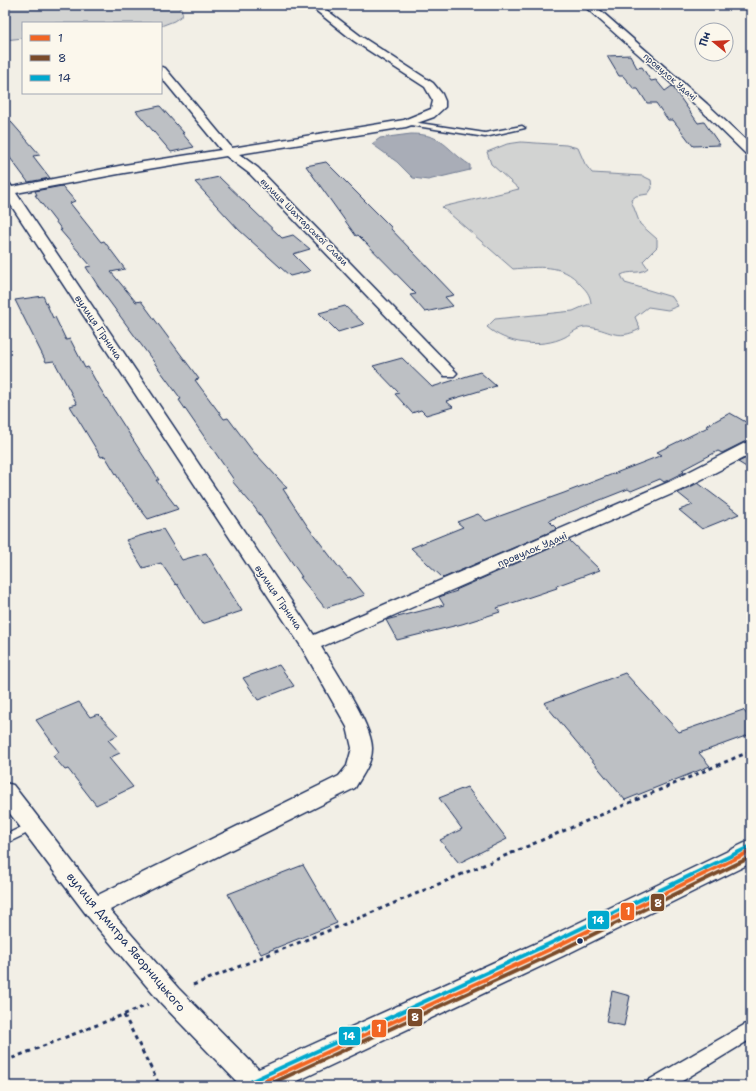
<svg xmlns="http://www.w3.org/2000/svg" width="756" height="1091" font-family="'Shantell Sans',sans-serif">
<rect width="100%" height="100%" fill="#f2efe6"/>
<filter id="ink" filterUnits="userSpaceOnUse"><feTurbulence type="fractalNoise" baseFrequency=".025" numOctaves="2"/><feDisplacementMap in="SourceGraphic" scale="8" xChannelSelector="R" yChannelSelector="G"/><feConvolveMatrix kernelMatrix="1 2 1 2 8 2 1 2 1" color-interpolation-filters="sRGB"/></filter>
<g filter="url(#ink)">
<!-- green -->
<g fill="#d2d3d2" stroke="#768198">
<path d="M5 5H180L183 15 174 21 161 26V23H23V38L5 40Z"/>
<path d="M521 142 566 145 578 148 585 164 592 173 643 176 651 180 652 188 648 194 636 196 631 200 640 224 657 239V247L643 261 648 268C640 275 630 270 621 275L625 283 672 297 678 306 668 310 648 307 635 317 640 329C616 342 610 329 587 327 578 327 572 333 565 337 541 349 506 344 487 327L495 319 573 311 591 303C590 294 586 290 580 284 563 263 538 267 513 269L442 207 519 189 491 164 487 152 507 144Z"/>
</g>
<!-- water -->
<path fill="#a9adb7" stroke="#707b93" d="M411 134C444 134 445 149 470 165V170L428 180 413 178 397 162 372 144 380 138Z"/>
<!-- building -->
<g fill="#bdc0c4" stroke="#1b2f5e">
<path d="M630 55 637 68 642 67 651 81 656 80 665 91 672 86 698 123 704 122 720 145 693 146 673 120H668L656 103H647L638 89H634L623 76H619L607 56Z"/>
<path d="M160 106 184 133H182L194 147 171 152 136 111Z"/>
<path d="M5 115 40 155 33 156 50 178 28 182 5 151Z"/>
<path d="M326 162 392 228H390L454 295 445 297 453 306 425 312 410 295 416 294 358 235 356 236 306 166Z"/>
<path d="M219 177 282 238 293 235 310 249 293 254 310 271 290 276 239 230 195 182Z"/>
<path d="M62 186 75 201 70 203 101 242 104 241 125 269 111 272 136 302 141 301 199 379 195 380 224 419 228 418 255 454H256L287 488 283 489 308 527 337 565 348 578 350 577 365 595 325 608 300 577H302L255 508 232 481 234 480 179 400 181 399 98 286 86 267 91 266 60 230H62L35 195H37L35 191Z"/>
<path d="M43 296 53 318 55 317 66 340 70 339 85 368 88 367 99 387 159 480H156L178 509 148 519 125 489 105 456 101 457 70 406 77 404 54 361 46 362 15 300Z"/>
<path d="M345 306 364 324 338 332 319 313Z"/>
<path d="M402 358 432 387 480 372 496 386 446 401 453 407 426 415 421 410 412 413 395 394 399 393 373 366Z"/>
<path d="M730 413 751 425V441L744 442 722 453 718 451 682 470 684 472 664 482 660 479 631 491 628 489 552 519 549 521 557 529 443 578 411 548 463 527 457 522 478 514 486 521 564 493 662 455 657 452 708 427 706 426Z"/>
<path d="M751 456V470L738 462Z"/>
<path d="M698 483 739 514 702 529 679 510 693 505 678 493Z"/>
<path d="M163 529 182 560 206 553 242 611 202 624 177 584 176 585 161 563 143 568 126 540Z"/>
<path d="M569 540 600 570 556 586 557 588 497 608 500 612 462 624 397 640 386 620 444 605 439 597 457 591 456 590Z"/>
<path d="M279 665 294 686 258 700 243 678Z"/>
<path d="M625 673 679 732 743 710 751 719V734L699 753 710 766 625 800 544 703Z"/>
<path d="M79 702 90 717 98 714 118 735 108 740 120 753 109 758 133 787 96 805 68 769 65 770 53 756 59 752 36 720Z"/>
<path d="M467 787 507 839 459 863 440 840 462 829 439 798Z"/>
<path d="M303 865 337 923 261 954 228 894Z"/>
<path d="M612 991 630 996 624 1026 606 1022Z"/>
</g>
<g fill="none" stroke-linecap="round" stroke-linejoin="round">
<defs>
<g id="service">
<path d="M406 121 485 133 522 126 525 128 485 137 404 124 403 123Z"/>
<path d="M32 822 36 823 38 826 36 829 5 844V835Z"/>
</g>
<path id="pedestrian" d="M751 1021V1039L674 1086H646L649 1080Z"/>
<g id="minor">
<path d="M309 5H320L362 37 433 83 442 94 445 101V107L434 117 406 127 239 154 258 168 454 370 457 373 454 376H444L250 174 226 156 124 173 16 193 314 635 669 482 745 443 751 442V454L681 490 321 647C334 668 373 726 372 749 372 763 362 776 355 788L110 910 178 988 267 1078 271 1086H241L160 1002 86 914 5 807V783L13 785 98 895 339 776 347 766 352 748 347 727 301 646 5 196V182L9 183 12 187 124 165 221 150 161 77V67L165 68 232 148 404 120 431 109 433 101 425 87 354 41Z"/>
<path d="M583 5H594L707 104 751 145V156L747 155 699 108Z"/>
</g>
<path id="trunk" d="M751 840V863L563 956 287 1086H238L243 1076 543 940Z"/>
</defs>
<!-- service casing -->
<use href="#service" stroke="#1b2f5e" stroke-width="3"/>
<!-- pedestrian casing -->
<use href="#pedestrian" stroke="#1b2f5e" stroke-width="3"/>
<!-- minor casing -->
<use href="#minor" stroke="#1b2f5e" stroke-width="3"/>
<!-- trunk casing -->
<use href="#trunk" stroke="#1b2f5e" stroke-width="3"/>
<!-- path -->
<g stroke="#1b2f5e" stroke-width="3" stroke-dasharray="4 4" stroke-linecap="butt">
<path d="M193 985 345 924 751 751"/>
<path d="M124 1015 160 1086"/>
<path d="M5 1061 148 1005"/>
</g>
<!-- service -->
<use href="#service" fill="#fbf7ec" fill-rule="evenodd"/>
<!-- pedestrian -->
<use href="#pedestrian" fill="#fbf7ec" fill-rule="evenodd"/>
<!-- minor -->
<use href="#minor" fill="#fbf7ec" fill-rule="evenodd"/>
<!-- trunk -->
<use href="#trunk" fill="#fbf7ec" fill-rule="evenodd"/>
<defs>
<path id="bus-1" d="M254 1086 553 948 751 851"/>
<path id="bus-2" d="M266 1086 555 953 751 857"/>
<path id="bus-3" d="M252 1081 551 943 749 847"/>
</defs>
<!-- bus-1 casing -->
<use href="#bus-1" stroke="#fbf7ec" stroke-width="7"/>
<!-- bus-2 casing -->
<use href="#bus-2" stroke="#fbf7ec" stroke-width="7"/>
<!-- bus-3 casing -->
<use href="#bus-3" stroke="#fbf7ec" stroke-width="7"/>
<!-- bus-1 -->
<use href="#bus-1" stroke="#f26522" stroke-width="4"/>
<!-- bus-2 -->
<use href="#bus-2" stroke="#7a4b2a" stroke-width="4"/>
<!-- bus-3 -->
<use href="#bus-3" stroke="#00a9ce" stroke-width="4"/>
</g>
</g>
<!-- markers -->
<circle fill="#1b2f5e" stroke="#fbf7ec" stroke-width="1.5" cx="580" cy="941" r="3.5"/>
<g text-anchor="middle" stroke-width="3" stroke-linejoin="round" paint-order="stroke">
<!-- far-street labels -->
<g font-size="9" fill="#1b2f5e" stroke="#fbf7ec">
<text transform="translate(670 77) rotate(41)" y="3">провулок Удачі</text>
<text transform="translate(304 222) rotate(45)" y="3">вулиця Шахтарської Слави</text>
</g>
<!-- street labels -->
<g font-size="10" fill="#1b2f5e" stroke="#fbf7ec">
<text transform="translate(99 327) rotate(56)" y="4">вулиця Гірнича</text>
<text transform="translate(532 549) rotate(-23)" y="4">провулок Удачі</text>
<text transform="translate(279 597) rotate(56)" y="4">вулиця Гірнича</text>
</g>
<!-- near-street labels -->
<g font-size="12" fill="#1b2f5e" stroke="#fbf7ec">
<text transform="translate(126 942) rotate(50)" y="4">вулиця Дмитра Яворницького</text>
</g>
</g>
<g stroke="#fbf7ec" stroke-width="1.5">
<rect x="650" y="893" width="15" height="19" rx="4" fill="#7a4b2a"/>
<rect x="620" y="902" width="15" height="19" rx="4" fill="#f26522"/>
<rect x="587" y="910" width="23" height="20" rx="4" fill="#00a9ce"/>
<rect x="407" y="1008" width="16" height="19" rx="4" fill="#7a4b2a"/>
<rect x="371" y="1019" width="16" height="19" rx="4" fill="#f26522"/>
<rect x="338" y="1026" width="23" height="20" rx="4" fill="#00a9ce"/>
</g>
<g font-size="11" text-anchor="middle" font-weight="bold" fill="#fff">
<text x="658" y="907">8</text>
<text x="628" y="915">1</text>
<text x="598" y="924">14</text>
<text x="415" y="1021">8</text>
<text x="379" y="1032">1</text>
<text x="349" y="1040">14</text>
</g>
<!-- margin -->
<rect width="756" height="1091" fill="none" stroke="#fbf7ec" stroke-width="20"/>
<rect x="10" y="10" width="736" height="1071" fill="none" stroke="#1b2f5e" stroke-width="1.5" filter="url(#ink)"/>
<!-- legend -->
<rect x="22" y="22" width="140" height="72" fill="#fbf7ec" stroke="#a1a7b3"/>
<rect x="30" y="35" width="20" height="6" fill="#f26522" stroke="#a1a7b3"/>
<text x="58" y="42" font-size="12" fill="#1b2f5e">1</text>
<rect x="30" y="55" width="20" height="6" fill="#7a4b2a" stroke="#a1a7b3"/>
<text x="58" y="62" font-size="12" fill="#1b2f5e">8</text>
<rect x="30" y="75" width="20" height="6" fill="#00a9ce" stroke="#a1a7b3"/>
<text x="58" y="82" font-size="12" fill="#1b2f5e">14</text>
<!-- north arrow -->
<g transform="translate(714 42) rotate(288)"><circle r="19" fill="#fbf7ec" stroke="#a1a7b3"/>
<path d="M0-3L7 15L0 10L-7 15Z" fill="#c8321e"/>
<text y="-6" font-size="11" font-weight="bold" text-anchor="middle" fill="#1b2f5e">Пн</text>
</g>
</svg>
